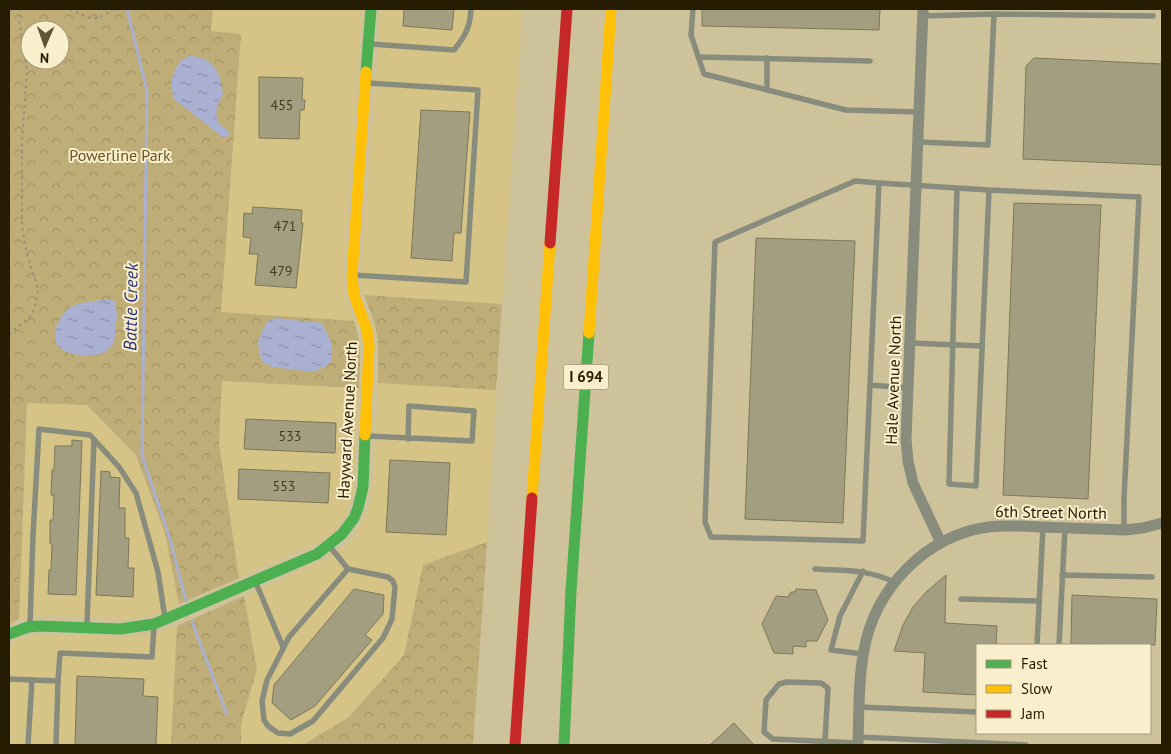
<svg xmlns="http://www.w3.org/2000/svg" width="1171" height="754" font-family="'PT Sans',sans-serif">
<defs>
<pattern id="park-crowns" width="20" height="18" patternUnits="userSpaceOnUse" patternTransform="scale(1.25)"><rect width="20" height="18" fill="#bead76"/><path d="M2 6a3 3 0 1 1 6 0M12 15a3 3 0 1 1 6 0" fill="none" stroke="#a39464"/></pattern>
<pattern id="water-ripples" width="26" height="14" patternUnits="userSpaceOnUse" patternTransform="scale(1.25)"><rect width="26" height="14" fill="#aab0d1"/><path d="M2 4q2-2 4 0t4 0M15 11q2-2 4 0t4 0" fill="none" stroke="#8a8ea7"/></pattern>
</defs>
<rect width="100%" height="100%" fill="#cec29b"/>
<!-- built -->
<g fill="#d6c486">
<path d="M213 9H362L343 275 345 296 354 321 221 313 241 34 211 31Z"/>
<path d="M381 9H522L502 304 364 295 361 284 362 266Z"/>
<path d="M222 381 359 388 353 492 349 507 344 518 334 531 322 541 239 578 219 443Z"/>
<path d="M378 383 496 390 487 542 423 565 404 655 349 717 303 745H241V724L257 669 244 596 330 557 345 546 358 531 366 514 372 495Z"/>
<path d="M27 403 87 405 136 456 166 533 179 604 153 615 129 619 42 616 17 620 19 619Z"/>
<path d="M177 626 171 745H9V645L20 639 37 635 131 637 156 633Z"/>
</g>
<!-- park -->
<g fill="url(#park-crowns)" fill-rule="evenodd">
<path d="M9 9H213L211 31 241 34 221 312 354 321C362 343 360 364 359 388L222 381 219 443 239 578 179 604 165 533 136 455 87 405 27 403 19 619 9 624ZM30 30H60V60H30Z"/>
<path d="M364 295 502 304 496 390 378 383V339L375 325Z"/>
<path d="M487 542 473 745H303L349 717 404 655 423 565Z"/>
<path d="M244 596 257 669 241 724V745H171L177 626Z"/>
</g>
<!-- water -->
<g fill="url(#water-ripples)">
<path d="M189 56C215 57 220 72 223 95 217 103 214 114 219 123 221 126 226 129 229 132L228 136 224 138 174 99 171 86 173 74 180 61Z"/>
<path d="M107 299 115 301 117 314 114 343 103 354C90 355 72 357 61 349 47 338 60 313 72 306 82 302 96 301 107 299Z"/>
<path d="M275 318 322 323 332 344 331 361 327 366 313 372 273 367 264 363 260 357 258 343 261 333 267 322Z"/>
</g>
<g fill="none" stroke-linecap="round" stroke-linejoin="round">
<!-- stream -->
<g stroke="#aab0d1" stroke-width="3">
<path d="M127 9 147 91 142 456 170 539 186 601"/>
<path d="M192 622 227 714"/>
</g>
</g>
<!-- building -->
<g fill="#a29e7f" stroke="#7c7756">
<path d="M404 9H454L452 30 403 26Z"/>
<path d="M702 9H880L879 30 702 26Z"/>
<path d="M1034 58 1162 64V165L1023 159 1026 66Z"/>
<path d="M259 77 303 78 302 100H305L304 110H300L299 139 259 138Z"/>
<path d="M421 110 470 112 461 233H454L452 261 411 258Z"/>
<path d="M1014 203 1101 205 1088 499 1003 495Z"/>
<path d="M253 207 302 210 301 223H303L296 288 255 285 258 254H249L251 238 243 237 244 213 252 214Z"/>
<path d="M756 238 855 241 843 523 745 519Z"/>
<path d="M246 419 336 423 335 453 244 449Z"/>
<path d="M72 440 82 441 76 595 48 594 49 570H51L52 544H50V520H53L54 495H51L52 470H54L55 446H72Z"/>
<path d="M390 460 450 463 446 535 386 532Z"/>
<path d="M239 469 330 473 328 503 238 499Z"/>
<path d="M101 471 110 472V477L120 478 119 508H125V538H129L128 568H134L133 597 96 595Z"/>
<path d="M946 575 945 623 997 626 996 645H977V695L923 692 925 653 894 651 903 625 913 607 926 592Z"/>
<path d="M354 589 384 595 383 614 365 635 372 640 315 706 291 720 272 703 274 685Z"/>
<path d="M796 589 816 590 828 620 817 641H806V647L793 646V654L774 653 762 624 776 596 788 597 791 592H795Z"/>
<path d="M1072 595 1157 599 1155 645 1071 644Z"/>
<path d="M77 676 144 679 143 696 158 697 156 745H75Z"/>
<path d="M734 723 754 745H710Z"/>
</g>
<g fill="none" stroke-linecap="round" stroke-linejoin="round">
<!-- path -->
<g stroke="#92907b" stroke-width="2" stroke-dasharray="2.5 4" stroke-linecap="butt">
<path d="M70 9C90 19 94 23 113 9"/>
<path d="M9 334 27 320 33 313 38 295 37 285 27 255 22 227V143L27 71 19 18 21 9"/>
</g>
<!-- lane -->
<g stroke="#888c7c" stroke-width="5.5">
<path d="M693 9 691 35 704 74 846 110 920 112"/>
<path d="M923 16 994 14 1153 16"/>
<path d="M371 44 454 50C465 36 470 28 471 9"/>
<path d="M699 57 870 61"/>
<path d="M767 90V58"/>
<path d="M919 142 988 145 994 14"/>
<path d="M879 183 957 188"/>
<path d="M989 190 957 188 949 484 976 486 989 190 1139 197 1124 499V530"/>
<path d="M354 275 466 282 478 90 368 83"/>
<path d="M910 343 982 346"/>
<path d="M870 385 879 183 855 181 715 242 705 522 711 537 863 541 870 385 908 388"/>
<path d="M368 436 472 441 474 411 409 406 408 439"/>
<path d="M331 548 348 569 388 577 393 581 395 587 392 619 383 638 313 721 290 734 278 733 268 726 264 720 262 701 267 680 289 637 348 569"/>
<path d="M815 569C845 571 867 569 894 582"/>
<path d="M863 571 840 616 831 650 863 654"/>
<path d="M1062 575 1152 577"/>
<path d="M256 583 283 647"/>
<path d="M961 599 1039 601"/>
<path d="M30 625 33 535 39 429 90 435 119 467 136 493 158 572 165 618"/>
<path d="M87 625 94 440"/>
<path d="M1037 645 1043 527"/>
<path d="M1059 645 1065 528"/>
<path d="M9 679 58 681 60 653 152 657 154 626"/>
<path d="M859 707 977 712"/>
<path d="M858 737 1026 745"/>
<path d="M825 741 828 688 821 683 787 682 779 684 766 700 764 732 773 739 858 743"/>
<path d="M28 745 32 680"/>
<path d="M56 745 58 681"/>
</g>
<!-- street -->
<g stroke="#888c7c" stroke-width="11">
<path d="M923 9 906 439 908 461 913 483 941 543"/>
<path d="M858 745C859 714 858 681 864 650 875 589 925 536 988 527 1005 525 1023 526 1041 527 1069 528 1097 529 1124 530L1143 528 1162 523"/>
</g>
<!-- fast -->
<g stroke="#4caf50" stroke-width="11">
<path d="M366 72 371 9"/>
<path d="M9 634 28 627 40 626 120 629 154 624 317 554 342 534 354 518 358 508 363 487 365 435"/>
<path d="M564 745 571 591 589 333"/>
</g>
<!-- slow -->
<g stroke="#ffc107" stroke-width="11">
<path d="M589 333 611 9"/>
<path d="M365 435 369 346 367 330 354 295 352 275 366 72"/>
<path d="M532 498 550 243"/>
</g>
<!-- jam -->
<g stroke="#c62828" stroke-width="11">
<path d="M550 243 567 9"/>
<path d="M515 745 532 498"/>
</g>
</g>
<g text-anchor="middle" stroke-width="4" stroke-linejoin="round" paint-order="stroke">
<!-- number labels -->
<g font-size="14" fill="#443c20">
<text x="282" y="110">455</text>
<text x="285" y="231">471</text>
<text x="281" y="276">479</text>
<text x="290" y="441">533</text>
<text x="284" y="491">553</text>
</g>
<!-- shield labels -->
<rect fill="#f9efcc" stroke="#645b3d" stroke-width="1" x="563.5" y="364.5" width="45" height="25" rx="4"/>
<g font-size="15" font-weight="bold" fill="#241b00">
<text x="586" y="382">I 694</text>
</g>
<!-- park labels -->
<g font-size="16" fill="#655622" stroke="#f9efcc">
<text x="120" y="161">Powerline Park</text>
</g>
<!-- street labels -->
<g font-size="16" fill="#241b00" stroke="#f9efcc">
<text transform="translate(893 380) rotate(-88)" y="6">Hale Avenue North</text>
<text transform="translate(347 420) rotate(-87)" y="6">Hayward Avenue North</text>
<text transform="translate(1051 512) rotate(1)" y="6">6th Street North</text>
</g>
<!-- water labels -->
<g font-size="18" font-style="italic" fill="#283179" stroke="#f9efcc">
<text transform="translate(131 307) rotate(-89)" y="6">Battle Creek</text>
</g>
</g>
<!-- border -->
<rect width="1171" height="754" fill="none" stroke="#241b00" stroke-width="20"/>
<!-- legend -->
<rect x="976" y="644" width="175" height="90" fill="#f9efcc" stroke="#a49a7a"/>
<rect x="986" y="660" width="25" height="8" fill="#4caf50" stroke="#a49a7a"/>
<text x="1021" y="669" font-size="15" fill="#241b00">Fast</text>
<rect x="986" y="685" width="25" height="8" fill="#ffc107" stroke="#a49a7a"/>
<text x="1021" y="694" font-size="15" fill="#241b00">Slow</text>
<rect x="986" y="710" width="25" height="8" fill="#c62828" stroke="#a49a7a"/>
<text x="1021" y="719" font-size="15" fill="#241b00">Jam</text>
<!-- north arrow -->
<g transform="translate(45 45) rotate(182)"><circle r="24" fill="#f9efcc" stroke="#a49a7a"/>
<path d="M0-4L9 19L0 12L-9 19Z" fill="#605536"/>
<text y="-8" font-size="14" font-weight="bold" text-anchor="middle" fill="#241b00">N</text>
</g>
</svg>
